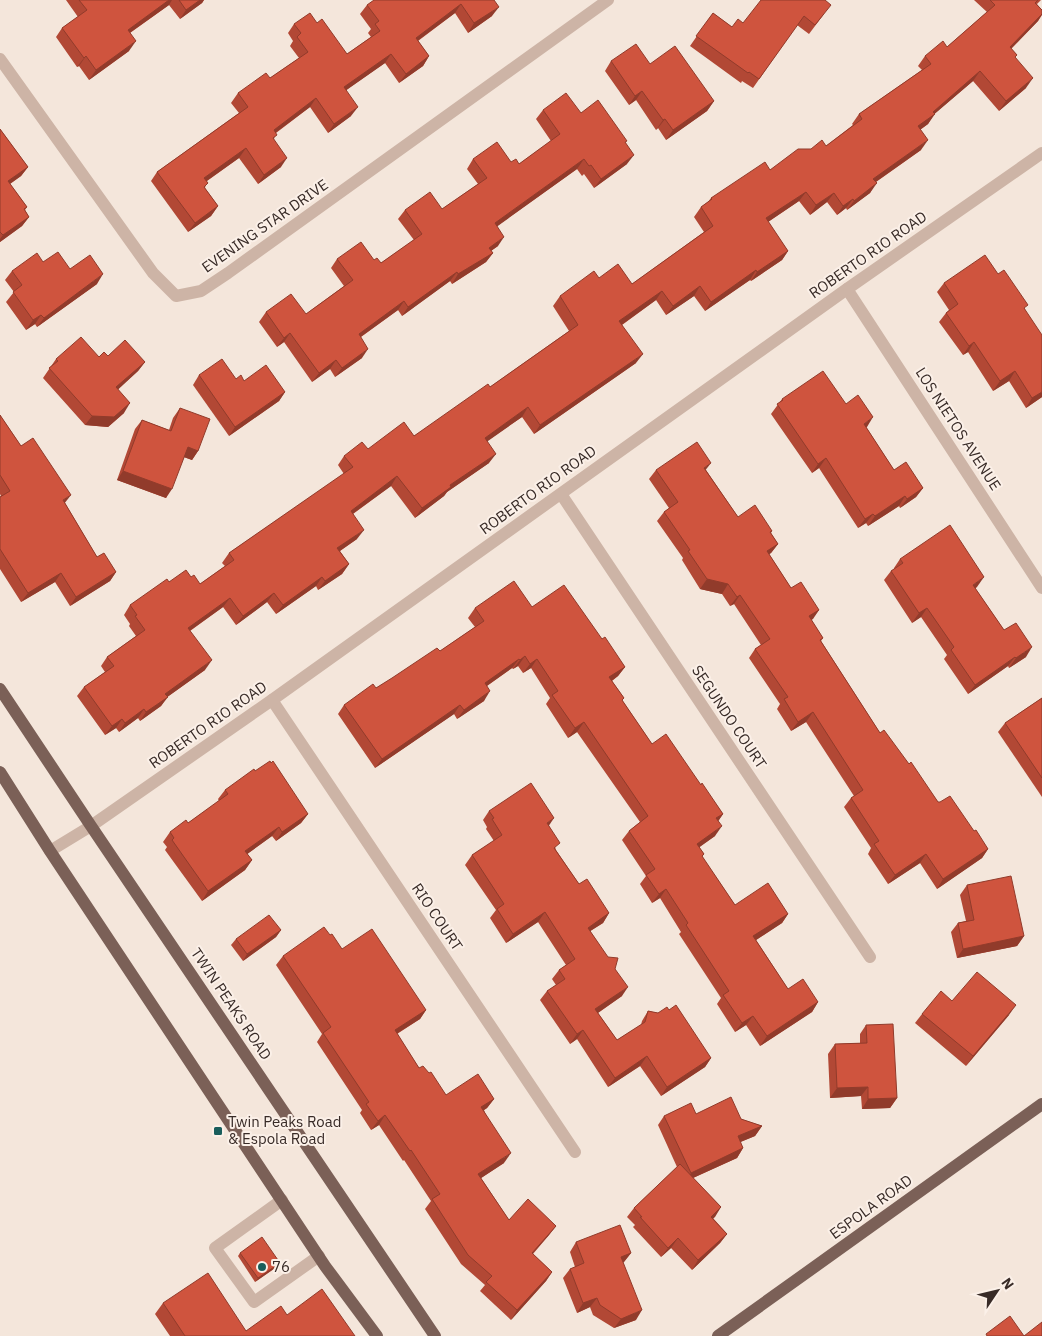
<svg xmlns="http://www.w3.org/2000/svg" width="1042" height="1336" font-family="'IBM Plex Sans',sans-serif">
<rect width="100%" height="100%" fill="#f4e6db"/>
<g fill="none" stroke-linecap="round" stroke-linejoin="round">
<!-- minor -->
<g stroke="#cdb4a6" stroke-width="12">
<path d="M0 59 153 273 176 296 201 291 228 273 608 0"/>
<path d="M847 289 1042 588"/>
<path d="M561 494 870 957"/>
<path d="M272 700 575 1152"/>
<path d="M50 851 91 826 272 700 847 289 1042 153"/>
<path d="M282 1200 215 1248 254 1302 319 1256"/>
</g>
<!-- major -->
<g stroke="#7b6057" stroke-width="12">
<path d="M0 689 91 826 435 1336"/>
<path d="M0 772 50 851 325 1266 377 1336"/>
<path d="M718 1336 1042 1104"/>
</g>
</g>
<!-- wall -->
<g fill="#b24835">
<path d="M66 0H204L202 3 180 19 169 5 130 33 129 51 89 80 79 66 77 67 56 37 62 28 78 17Z"/>
<path d="M494 0 492 16 468 33 455 13 418 41 429 56 423 66 399 83 385 63 346 90 351 116 328 133 310 107 276 133 274 139 281 167 258 184 239 158 207 181 205 188 218 206 211 216 188 232 151 181 157 172 239 113 231 103 238 93 270 78 299 58 290 46 293 41 288 33 294 24 317 23 347 54 371 37 368 33 371 29 360 14 367 5Z"/>
<path d="M974 0H1041L1037 4 1042 10V15L1038 21 1011 49 1017 55 1015 57 1026 88 999 111 973 81 934 114 928 124 920 130 921 150 876 182 870 193 847 210 846 208 837 215 827 202 810 215 799 201 768 222 788 251 782 260 751 281 750 280 705 311 694 296 666 315 656 300 622 325 636 363 534 434 522 417 487 441 489 463 447 492 444 496 415 518 391 486 353 514 357 539 340 551 349 564 342 574 318 590 316 586 276 614 267 602 236 625 223 607 190 631 205 670 167 697 161 706 140 721 138 718 119 732 116 728 105 735 77 696 84 687 105 672 101 666 107 657 136 636 129 626 130 624 124 615 130 605 169 582 191 577 200 584 225 566 222 563 229 553 344 474 338 465 344 456 414 436 490 387 569 331 553 306 560 296 599 278 632 284 704 232 694 217 701 207 708 202 711 198 770 170 811 149 826 146 853 125 852 124 859 114 922 70 918 66 925 56 947 47 987 12Z"/>
<path d="M713 13 732 27 743 23 824 14 809 34 797 25 753 88 742 81 741 83 690 46Z"/>
<path d="M611 61 650 64 714 101 707 111 666 140 658 128 656 130 636 100 629 105 605 71Z"/>
<path d="M543 110 581 113 626 143 627 164 594 188 584 174 582 176 577 169 497 226 498 246 491 251 493 253 486 262 452 284 450 281 402 316 398 310 361 337 362 358 335 377 330 369 312 382 284 342 277 347 259 322 266 312 306 314 344 286 331 268 337 259 374 260 381 263 414 240 398 219 405 210 442 209 478 184 467 169 473 159 511 162 519 164 551 141 536 119Z"/>
<path d="M0 129 28 167 21 176 10 184 27 207 25 210 29 217 22 226 0 242Z"/>
<path d="M43 262 70 269 97 284 37 327 35 324 26 330 6 302 14 292 5 280 12 271Z"/>
<path d="M998 274 1025 309 1042 397 1026 408 1009 381 993 391 968 352 963 355 939 322 946 313 949 310 937 292 944 283Z"/>
<path d="M108 356 145 362 138 371 118 389 124 413 108 427 85 425 43 378 56 359Z"/>
<path d="M199 375 236 379 285 392 279 401 229 436 193 385Z"/>
<path d="M782 399 846 404 867 427H866L894 470 923 488 916 497 900 508 899 506 868 526 866 523 858 528 819 468 812 473 771 414Z"/>
<path d="M180 408 198 451 192 460 184 457 166 498 117 480 135 429 142 420 169 430 173 418Z"/>
<path d="M0 415 21 446 65 503 97 557 116 572 110 581 70 606 55 582 21 602 0 569V497L1 496 0 494Z"/>
<path d="M656 470H706L738 517 772 531 771 533 778 544 771 553 769 554 791 588 819 610 811 620 823 638 821 641 880 733 909 764 938 802 974 831 988 849 982 858 937 889 920 863 888 884 868 854 871 848 844 807 851 798 854 796 806 722 791 731 777 709 780 704 749 658 755 649 761 645 734 604 730 606 722 594 700 589 682 560 683 558 657 521 664 512 669 508 649 479Z"/>
<path d="M900 559 977 587 975 588 1004 630 1026 657 1009 668 1008 666 968 694 944 659 947 655 921 617 912 623 884 580 891 571 894 569V568Z"/>
<path d="M532 607 602 639 625 667 618 676 612 681 624 698 622 700 652 744 701 785 723 814 718 821 715 836 699 847 704 854 702 857 735 905 788 914 782 923 756 940 788 989 818 1002 812 1012 760 1046 746 1025 735 1032 717 1004 721 998 679 934 681 932 660 898 652 903 640 884 646 876 622 840 629 831 640 822 577 732 568 738 546 704 550 698 531 668 523 673 518 666 513 669 512 668 487 686 484 701 457 719 454 714 375 768 338 714 344 705 376 688 440 651 475 627 468 618 475 608Z"/>
<path d="M1042 698V797L998 732 1005 723Z"/>
<path d="M255 771 308 814 301 823 276 841 272 836 247 854 252 860 245 870 202 901 165 850 167 847 163 842 170 832 188 823 219 801 218 799 225 790Z"/>
<path d="M489 811 549 826 556 850 579 884 609 913 603 923 590 931 615 969 622 996 598 1013 617 1040 641 1025 642 1021 648 1011 658 1013 669 1010 711 1058 705 1067 661 1096 640 1066 608 1087 577 1039 570 1044 540 1000 547 991 556 985 552 979 559 970 566 965 538 922 506 943 490 918 496 910 465 865 472 855 494 841 486 829 487 827 483 820Z"/>
<path d="M967 885 1024 936 1017 946 957 958 951 932 958 923 966 921 960 895Z"/>
<path d="M281 930 276 937 243 961 231 945 236 939Z"/>
<path d="M330 935 342 949 426 1010 420 1019 397 1034 419 1068 429 1073 446 1095 494 1099 487 1108 484 1110 504 1163 481 1178 509 1220 556 1226 549 1235 533 1254 552 1272 546 1281 511 1320 480 1291 485 1285 461 1264 425 1209 431 1201 404 1160 403 1161 379 1125 371 1130 360 1113 362 1110 317 1042 322 1034 276 965 283 956Z"/>
<path d="M952 1001 1009 1015 966 1066 915 1023 922 1014Z"/>
<path d="M866 1025 897 1098 890 1108 862 1109 861 1096 830 1098 828 1054 835 1044 860 1043V1034Z"/>
<path d="M696 1114 741 1119 762 1126 755 1136 740 1142 743 1148 737 1158 693 1178 721 1207 713 1218 727 1234 720 1243 692 1270 671 1248 661 1257 633 1227 635 1225 627 1217 634 1208 677 1167 658 1125 664 1116Z"/>
<path d="M576 1242 631 1253 623 1263 636 1320 614 1328 593 1315 590 1307 577 1313 563 1278 570 1269 575 1267 570 1252Z"/>
<path d="M240 1253 280 1263 278 1266 255 1282 238 1256Z"/>
<path d="M163 1303 246 1331 287 1315 355 1336H170L155 1314Z"/>
</g>
<!-- shaded-wall -->
<g fill="#913b2b">
<path d="M169 0H172L169 5 121 39 128 30Z"/>
<path d="M200 0H204L202 3 180 19 186 10Z"/>
<path d="M461 4 455 13 409 47 416 38Z"/>
<path d="M499 7 492 16 468 33 474 23Z"/>
<path d="M1042 14 1038 21 1003 57 1010 47Z"/>
<path d="M136 41 129 51 89 80 96 70Z"/>
<path d="M391 54 385 63 338 96 344 87Z"/>
<path d="M86 56 79 66 77 67 84 58Z"/>
<path d="M429 56 423 66 399 83 406 74Z"/>
<path d="M980 71 973 81 931 117 935 114 928 124 911 136 918 126 933 112Z"/>
<path d="M1033 78 1026 88 999 111 1006 101Z"/>
<path d="M642 91 636 100 629 105 635 96Z"/>
<path d="M316 98 310 107 267 139 274 130Z"/>
<path d="M714 101 707 111 666 140 673 130Z"/>
<path d="M358 107 351 116 328 133 334 124Z"/>
<path d="M665 119 658 128 656 130 663 120Z"/>
<path d="M928 140 921 150 867 188 873 179Z"/>
<path d="M246 148 239 158 198 187 204 178Z"/>
<path d="M634 155 627 164 594 188 601 179Z"/>
<path d="M287 158 281 167 258 184 264 175Z"/>
<path d="M584 159 577 169 488 233 495 223Z"/>
<path d="M28 167 21 176 1 190 8 181Z"/>
<path d="M877 183 870 193 847 210 854 201Z"/>
<path d="M806 192 799 201 759 228 766 218Z"/>
<path d="M834 193 827 202 810 215 816 205Z"/>
<path d="M853 199 846 208 837 215 843 206Z"/>
<path d="M218 206 211 216 188 232 195 223Z"/>
<path d="M29 217 22 226 0 242V239L3 235Z"/>
<path d="M504 237 498 246 482 257 489 248Z"/>
<path d="M788 251 782 260 751 281 757 272Z"/>
<path d="M493 253 486 262 452 284 458 274Z"/>
<path d="M756 270 750 280 705 311 711 302Z"/>
<path d="M457 272 450 281 402 316 408 307Z"/>
<path d="M103 274 97 284 37 327 44 318Z"/>
<path d="M700 286 694 296 666 315 673 306Z"/>
<path d="M662 291 656 300 613 331 619 321Z"/>
<path d="M404 301 398 310 352 343 359 334Z"/>
<path d="M41 315 35 324 26 330 33 320Z"/>
<path d="M290 333 284 342 277 347 284 338Z"/>
<path d="M974 342 968 352 963 355 969 346Z"/>
<path d="M368 349 362 358 335 377 342 368Z"/>
<path d="M643 354 636 363 534 434 540 425Z"/>
<path d="M336 360 330 369 312 382 319 373Z"/>
<path d="M145 362 138 371 110 397 116 387Z"/>
<path d="M1015 371 1009 381 993 391 1000 381Z"/>
<path d="M285 392 279 401 229 436 235 427Z"/>
<path d="M1042 392V397L1026 408 1032 398Z"/>
<path d="M130 403 124 413 108 427 85 425 92 416Z"/>
<path d="M528 407 522 417 478 448 485 438Z"/>
<path d="M873 417 867 427 857 433 864 424Z"/>
<path d="M188 447 198 451 192 460 181 456Z"/>
<path d="M496 454 489 463 447 492 444 496 415 518 422 508 450 485Z"/>
<path d="M826 458 819 468 812 473 818 464Z"/>
<path d="M711 463 704 472V468Z"/>
<path d="M123 471 172 489 166 498 117 480Z"/>
<path d="M397 476 391 486 344 520 351 511Z"/>
<path d="M923 488 916 497 900 508 907 499Z"/>
<path d="M71 495 64 504 63 500Z"/>
<path d="M905 496 899 506 868 526 875 516Z"/>
<path d="M873 514 866 523 858 528 865 519Z"/>
<path d="M364 530 357 539 331 557 337 548Z"/>
<path d="M778 544 771 553 760 560 767 551Z"/>
<path d="M349 564 342 574 318 590 325 581Z"/>
<path d="M116 572 110 581 70 606 76 597Z"/>
<path d="M61 573 55 582 21 602 28 593Z"/>
<path d="M322 577 316 586 276 614 283 605Z"/>
<path d="M984 577 977 587 966 594 973 585Z"/>
<path d="M707 579 728 584 722 594 700 589Z"/>
<path d="M274 593 267 602 236 625 243 616Z"/>
<path d="M740 595 734 604 730 606 737 597Z"/>
<path d="M230 598 223 607 181 637 188 628Z"/>
<path d="M927 608 921 617 912 623 919 613Z"/>
<path d="M819 610 813 619 802 626 809 616Z"/>
<path d="M1032 647 1026 657 1009 668 1016 658Z"/>
<path d="M525 656 518 666 513 669 520 660Z"/>
<path d="M1015 657 1008 666 968 694 975 685Z"/>
<path d="M519 659 512 668 478 692 485 683Z"/>
<path d="M537 659 531 668 523 673 530 664Z"/>
<path d="M212 660 205 670 159 703 165 694Z"/>
<path d="M625 667 618 676 603 687 609 677Z"/>
<path d="M490 691 484 701 457 719 464 710Z"/>
<path d="M168 697 161 706 140 721 146 712Z"/>
<path d="M460 705 454 714 375 768 382 759Z"/>
<path d="M144 709 138 718 119 732 125 723Z"/>
<path d="M813 712 806 722 791 731 798 722Z"/>
<path d="M122 719 116 728 105 735 112 726Z"/>
<path d="M584 722 577 732 568 738 575 728Z"/>
<path d="M308 814 301 823 276 841 282 832Z"/>
<path d="M723 814 717 823 716 818Z"/>
<path d="M554 818 548 827 547 823Z"/>
<path d="M722 826 715 836 690 854 697 844Z"/>
<path d="M279 827 272 836 239 860 245 851Z"/>
<path d="M988 849 982 858 937 889 943 879Z"/>
<path d="M926 854 920 863 888 884 895 875Z"/>
<path d="M252 860 245 870 202 901 208 891Z"/>
<path d="M666 889 660 898 652 903 659 894Z"/>
<path d="M545 912 538 922 506 943 513 934Z"/>
<path d="M609 913 603 923 581 937 588 928Z"/>
<path d="M788 914 782 923 747 946 753 936Z"/>
<path d="M281 930 276 937 243 961 247 954Z"/>
<path d="M1024 936 1017 946 957 958 963 949Z"/>
<path d="M628 987 622 996 589 1019 595 1009Z"/>
<path d="M818 1002 812 1012 760 1046 767 1036Z"/>
<path d="M1016 1005 1009 1015 966 1066 973 1056Z"/>
<path d="M426 1010 420 1019 388 1039 395 1030Z"/>
<path d="M753 1016 746 1025 735 1032 742 1023Z"/>
<path d="M583 1030 577 1039 570 1044 577 1034Z"/>
<path d="M647 1056 640 1066 608 1087 615 1078Z"/>
<path d="M711 1058 705 1067 661 1096 667 1087Z"/>
<path d="M868 1087 861 1096 830 1098 837 1088Z"/>
<path d="M897 1098 890 1108 862 1109 868 1099Z"/>
<path d="M494 1099 487 1108 475 1116 481 1107Z"/>
<path d="M385 1115 379 1125 371 1130 378 1121Z"/>
<path d="M762 1126 755 1136 731 1146 738 1136Z"/>
<path d="M743 1148 737 1158 684 1182 691 1173Z"/>
<path d="M511 1153 504 1163 472 1184 478 1174Z"/>
<path d="M721 1207 715 1217 705 1226 711 1217Z"/>
<path d="M556 1226 549 1235 525 1262 532 1253Z"/>
<path d="M727 1234 720 1243 692 1270 698 1260Z"/>
<path d="M678 1238 671 1248 661 1257 668 1248Z"/>
<path d="M631 1253 624 1262 614 1266 621 1257Z"/>
<path d="M280 1263 278 1266 255 1282 258 1278Z"/>
<path d="M552 1272 546 1281 511 1320 517 1310Z"/>
<path d="M597 1298 590 1307 577 1313 583 1303Z"/>
<path d="M642 1310 636 1320 614 1328 621 1319Z"/>
</g>
<!-- building -->
<g fill="#cf543e" stroke="#913b2b">
<path d="M79 0H169L128 30 136 41 96 70 86 56 84 58 62 28 87 10Z"/>
<path d="M179 0H200L186 10Z"/>
<path d="M374 0H494L499 7 474 23 461 4 416 38 429 56 406 74 391 54 344 87 358 107 334 124 316 98 274 130 277 135 273 138 287 158 264 175 246 148 204 178 208 183 204 187 218 206 195 223 157 172 248 107 238 93 266 73 270 78 308 52 297 37 301 33 294 24 310 13 317 23 322 19 347 54 380 31 375 24 379 21 367 5Z"/>
<path d="M761 0H825L831 5 815 25 804 16 759 79 749 72 748 73 696 36 713 13 732 27 738 19 743 23Z"/>
<path d="M990 0H1038L1035 3 1042 10V14L1010 47 1017 55 1015 57 1033 78 1006 101 980 71 933 112 935 114 918 126 928 140 873 179 877 183 854 201 853 199 843 206 834 193 816 205 806 192 766 218 788 251 757 272 756 270 711 302 700 286 673 306 662 291 619 321 643 354 540 425 528 407 485 438 496 454 450 485 451 487 422 508 397 476 351 511 364 530 337 548 349 564 325 581 322 577 283 605 274 593 243 616 230 598 188 628 212 660 165 694 168 697 146 712 144 709 125 723 122 719 112 726 84 687 114 666 107 657 145 630 135 616 137 615 130 605 167 579 169 582 186 570 191 577 194 575 200 584 234 560 229 553 353 467 344 456 362 442 368 449 404 422 414 436 488 384 490 387 578 325 560 296 594 271 599 278 618 264 632 284 713 226 701 207 712 199 711 198 765 162 770 170 798 149H811L822 140 826 146 862 119 859 114 931 64 925 56 943 41 947 47 995 5Z"/>
<path d="M636 44 650 64 675 46 714 101 673 130 665 119 663 120 642 91 635 96 611 61Z"/>
<path d="M566 93 581 113 598 100 627 141 625 142 634 155 601 179 591 165 589 166 584 159 495 223 504 237 489 248 493 253 458 274 457 272 408 307 404 301 359 334 368 349 342 368 336 360 319 373 290 333 284 338 266 312 291 294 306 314 353 280 337 259 361 242 374 260 377 258 381 263 422 234 405 210 430 192 442 209 487 178 473 159 497 142 511 162 516 159 519 164 560 134 543 110Z"/>
<path d="M0 129 28 167 8 181 27 207 24 209 29 217 3 235 0 232Z"/>
<path d="M58 252 70 269 90 255 103 274 44 318 41 315 33 320 13 292 22 285 12 271 37 253 43 262Z"/>
<path d="M985 255 998 274 1004 270 1028 305 1024 308 1042 335V392L1032 398 1015 371 1000 381 974 342 969 346 946 313 958 304 944 283Z"/>
<path d="M81 337 99 357 104 352 108 356 125 340 145 362 116 387 130 403 114 417 92 416 49 368 58 361 56 359Z"/>
<path d="M222 359 236 379 241 375 244 381 266 365 285 392 235 427 199 375Z"/>
<path d="M823 371 846 404 858 395 873 417 864 424 894 470 906 462 923 488 907 499 905 496 875 516 873 514 865 519 826 458 818 464 777 404 783 400 782 399Z"/>
<path d="M180 408 210 419 198 451 188 447 172 489 123 471 142 420 171 431Z"/>
<path d="M0 415 21 446 33 438 71 495 63 500 97 557 104 553 116 572 76 597 61 573 28 593 0 549V497L10 491 0 475Z"/>
<path d="M697 442 711 463 704 468 738 517 755 505 772 531 770 532 778 544 767 551 791 588 801 582 819 610 809 616 823 638 820 640 880 733 884 730 909 764 911 762 938 802H940L950 796 974 831 976 830 988 849 943 879 926 854 895 875 874 844 879 841 851 798 863 790 813 712 798 722 784 699 788 697 755 649 770 639 740 595 737 597 728 584 707 579 688 551 690 550 664 512 678 502 656 470Z"/>
<path d="M950 525 984 577 973 585 1004 630 1016 623 1032 647 1016 658 1015 657 975 685 951 650 954 647 927 608 919 613 891 571 903 563 900 559Z"/>
<path d="M514 581 532 607 564 585 602 639 605 637 625 667 609 677 624 698 622 700 652 744 666 734 701 785 702 783 723 814 716 818 722 826 697 844 704 854 702 856 735 905 768 883 788 914 753 936 788 989 803 979 818 1002 767 1036 753 1016 742 1023 723 995 729 991 686 925 688 923 666 889 659 894 646 875 655 869 629 831 648 816 584 722 575 728 552 695 558 691 537 659 530 664 525 656 520 660 519 659 485 683 490 691 464 710 460 705 382 759 344 705 373 684 376 688 392 678 437 648 440 651 484 621 475 608Z"/>
<path d="M1042 698V778L1005 723Z"/>
<path d="M270 761 271 763 273 761 308 814 282 832 279 827 245 851 252 860 208 891 172 840 174 838 170 832 186 820 188 823 228 794 225 790 254 769 255 771Z"/>
<path d="M531 783 554 818 547 823 560 843 554 848 579 884 587 879 609 913 588 928 608 957 618 958 615 969 628 987 595 1009 617 1040 645 1022 648 1011 658 1013 667 1007 669 1010 676 1005 711 1058 667 1087 647 1056 615 1078 583 1030 577 1034 547 991 565 979 559 970 575 959 545 912 513 934 497 909 504 904 472 855 502 835 492 819 494 818 489 811Z"/>
<path d="M1011 876 1024 936 963 949 958 923 974 920 967 885Z"/>
<path d="M269 915 281 930 247 954 236 939Z"/>
<path d="M324 927 330 935 332 934 342 949 372 929 426 1010 395 1030 419 1068 423 1066 429 1073 431 1072 446 1095 478 1074 494 1099 481 1107 511 1153 478 1174 509 1220 528 1199 556 1226 532 1253 552 1272 517 1310 486 1282 492 1276 468 1255 432 1199 440 1194 411 1150 410 1151 385 1115 378 1121 366 1104 369 1102 323 1033 331 1027 283 956Z"/>
<path d="M977 972 1016 1005 973 1056 922 1014 941 991 952 1001Z"/>
<path d="M893 1024 897 1098 868 1099V1087L837 1088 835 1044 867 1043 866 1025Z"/>
<path d="M731 1097 741 1119 762 1126 738 1136 743 1148 691 1173 664 1116 691 1103 696 1114Z"/>
<path d="M680 1164 721 1207 711 1217 727 1234 698 1260 678 1238 668 1248 640 1217H642L634 1208Z"/>
<path d="M620 1225 631 1253 621 1257 642 1310 621 1319 600 1305 597 1298 583 1303 570 1269 584 1263 576 1242Z"/>
<path d="M262 1237 280 1263 258 1278 240 1253Z"/>
<path d="M208 1273 246 1331 281 1306 287 1315 322 1289 355 1336H185L163 1303Z"/>
<path d="M1010 1316 1024 1336 1042 1322V1336H987L986 1334Z"/>
</g>
<!-- markers -->
<g fill="#195d5b" stroke="#fbf0e8" stroke-width="2">
<rect x="213" y="1126" width="10" height="10" rx="2.5"/>
<circle cx="262" cy="1267" r="5"/>
</g>
<g text-anchor="middle" stroke-width="4" stroke-linejoin="round" paint-order="stroke">
<!-- street labels -->
<g font-size="15" fill="#382b27" stroke="#fbf0e8">
<text transform="translate(265 226) rotate(-35)" y="5">EVENING STAR DRIVE</text>
<text transform="translate(868 255) rotate(-35)" y="5">ROBERTO RIO ROAD</text>
<text transform="translate(958 429) rotate(57)" y="5">LOS NIETOS AVENUE</text>
<text transform="translate(538 490) rotate(-36)" y="5">ROBERTO RIO ROAD</text>
<text transform="translate(729 717) rotate(56)" y="5">SEGUNDO COURT</text>
<text transform="translate(208 725) rotate(-35)" y="5">ROBERTO RIO ROAD</text>
<text transform="translate(437 917) rotate(56)" y="5">RIO COURT</text>
<text transform="translate(231 1004) rotate(56)" y="5">TWIN PEAKS ROAD</text>
<text transform="translate(871 1207) rotate(-36)" y="5">ESPOLA ROAD</text>
</g>
<!-- poi labels -->
<g font-size="15" fill="#382b27" stroke="#fbf0e8" text-anchor="start">
<text x="228" y="1127">Twin Peaks Road<tspan x="228" dy="17">&amp; Espola Road</tspan></text>
<text x="272" y="1272">76</text>
</g>
</g>
<!-- north arrow -->
<g transform="translate(997 1291) rotate(55)" stroke="#fbf0e8" stroke-width="4" paint-order="stroke">
<path d="M0-4L9 19L0 12L-9 19Z" fill="#382b27"/>
<text y="-8" font-size="14" font-weight="bold" text-anchor="middle" fill="#382b27">N</text>
</g>
</svg>
